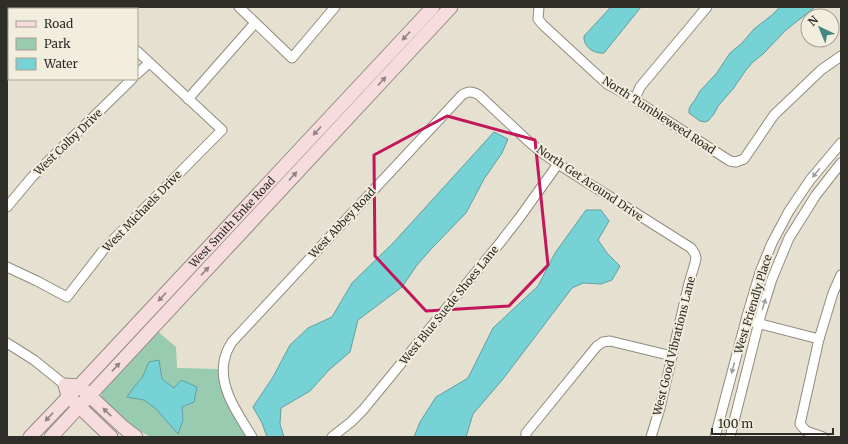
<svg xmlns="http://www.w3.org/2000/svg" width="848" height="444" font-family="Merriweather,serif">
<rect width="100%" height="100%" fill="#e5e0d0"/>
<!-- green -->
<path fill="#99cbb0" d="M156 330 176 347 177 368 218 369 224 397 247 437H151C130 427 117 413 101 397L103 389Z"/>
<!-- water -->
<g fill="#76d2d5" stroke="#61a0a1">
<path d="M611 7H641L604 53C594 54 583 47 584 36Z"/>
<path d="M780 7H815L786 30 763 54 753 62 746 70 733 89 718 106 714 114 708 121 705 122 700 121 689 113V109L691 105 695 100 700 91 716 74 730 53 742 43 754 29 772 15Z"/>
<path d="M494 132 508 139 502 153 484 179 466 213 433 247 417 265 402 287 358 320 350 352 329 370 310 391 281 408 280 424 284 437H267L262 423 253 407 273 377 290 345 308 328 332 317 352 283 394 242Z"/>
<path d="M586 210H601L609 221 598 240 607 253 620 266 612 280 601 284 583 283 572 288 503 379 473 414 466 437H414L420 422 436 397 468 378 493 328 538 286 555 253Z"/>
<path d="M159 360 162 379 174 388 181 380 197 387 194 402 182 407 183 420 178 434 156 409 144 400 127 397 134 387 142 378 149 362Z"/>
</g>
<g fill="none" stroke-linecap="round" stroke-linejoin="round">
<defs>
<g id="street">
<path d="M89 7 92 9"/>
<path d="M239 7 292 58 335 7"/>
<path d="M539 7 538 19 543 25 607 84 635 99 641 104 730 161 736 162 744 159 774 115 821 70 841 56"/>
<path d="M62 9 64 7"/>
<path d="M7 63 9 61"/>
<path d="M137 74 149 63"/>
<path d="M188 99 255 23"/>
<path d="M635 99 640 87 707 7"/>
<path d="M7 207 32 177 132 79"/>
<path d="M7 267 37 281 67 297 105 248 222 130 137 51"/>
<path d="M753 322 819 339"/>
<path d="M7 343 34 360 65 385"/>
<path d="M252 437C239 415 219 389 224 362 225 355 228 348 232 342L462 95C468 91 472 91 479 95L527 140 541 152 558 164 691 248 695 254 696 258 695 263 689 283 684 304 660 408 651 437"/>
<path d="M332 437 351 422 363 410 499 244 520 217 558 164"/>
<path d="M526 437V433L531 427 597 346 603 342 610 341 672 356"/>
<path d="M715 437 747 316 760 272 772 243 789 211 810 180 836 149 841 143"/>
<path d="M730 437 761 314 772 279 789 238 816 195 841 163"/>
<path d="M823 437 806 431 800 424 819 339 833 293 841 275"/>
</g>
<g id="secondary">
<path id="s1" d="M30 437 79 386 433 7"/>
<path d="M51 437 451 7"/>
<path d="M111 437 68 396 65 385 79 386 89 395 123 427 136 437"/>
</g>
</defs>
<!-- street casing -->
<use href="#street" stroke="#918c7e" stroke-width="11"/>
<!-- secondary casing -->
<use href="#secondary" stroke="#918c7e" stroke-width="15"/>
<!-- street -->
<use href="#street" stroke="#fff" stroke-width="9"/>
<!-- secondary -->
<use href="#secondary" stroke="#f7dcdf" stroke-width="13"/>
</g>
<!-- one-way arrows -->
<defs><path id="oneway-solid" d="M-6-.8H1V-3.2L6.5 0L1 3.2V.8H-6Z"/></defs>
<g fill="#938483">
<use href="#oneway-solid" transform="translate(406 36) rotate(133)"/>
<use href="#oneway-solid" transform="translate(382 81) rotate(-47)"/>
<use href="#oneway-solid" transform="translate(317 131) rotate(133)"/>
<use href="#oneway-solid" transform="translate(293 176) rotate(-47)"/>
<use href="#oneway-solid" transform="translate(205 271) rotate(-47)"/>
<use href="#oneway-solid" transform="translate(162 297) rotate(133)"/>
<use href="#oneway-solid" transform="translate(116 367) rotate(-47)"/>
<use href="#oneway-solid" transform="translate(107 412) rotate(-136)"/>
<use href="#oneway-solid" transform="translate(49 417) rotate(133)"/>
</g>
<g fill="#a1a09e">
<use href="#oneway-solid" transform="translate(816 173) rotate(129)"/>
<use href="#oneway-solid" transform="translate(764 304) rotate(-73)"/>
<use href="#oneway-solid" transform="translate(733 368) rotate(105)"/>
</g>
<!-- marked area -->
<path fill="none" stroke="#c2185b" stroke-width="3" stroke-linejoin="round" d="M447 116 535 140 548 265 509 306 426 311 375 256 374 155Z"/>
<g text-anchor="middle" stroke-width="4" stroke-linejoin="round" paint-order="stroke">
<!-- street labels -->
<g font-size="11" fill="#2f2d27" stroke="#f2eddd">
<text transform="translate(659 115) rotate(33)" y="4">North Tumbleweed Road</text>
<text transform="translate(68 142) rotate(-44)" y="4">West Colby Drive</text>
<text transform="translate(590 183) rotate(34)" y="4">North Get Around Drive</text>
<text transform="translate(142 211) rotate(-46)" y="4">West Michaels Drive</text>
<text dy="4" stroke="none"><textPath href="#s1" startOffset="295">West Smith Enke Road</textPath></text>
<text transform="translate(342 223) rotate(-47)" y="4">West Abbey Road</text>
<text transform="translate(753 304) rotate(-73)" y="4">West Friendly Place</text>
<text transform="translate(449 305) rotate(-51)" y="4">West Blue Suede Shoes Lane</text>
<text transform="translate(674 346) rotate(-76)" y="4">West Good Vibrations Lane</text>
</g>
</g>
<!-- border -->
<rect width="848" height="444" fill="none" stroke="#2f2d27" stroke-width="16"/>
<!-- legend -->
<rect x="8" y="8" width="130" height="72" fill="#f2eddd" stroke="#a4a094"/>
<rect x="16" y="21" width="20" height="6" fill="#f7dcdf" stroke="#a4a094"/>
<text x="44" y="28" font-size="12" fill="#2f2d27">Road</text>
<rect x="16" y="38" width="20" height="12" fill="#99cbb0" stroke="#a4a094"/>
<text x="44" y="48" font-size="12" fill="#2f2d27">Park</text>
<rect x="16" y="58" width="20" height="12" fill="#76d2d5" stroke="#a4a094"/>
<text x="44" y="68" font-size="12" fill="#2f2d27">Water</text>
<!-- north arrow -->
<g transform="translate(820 28) rotate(316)"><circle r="19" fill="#f2eddd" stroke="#a4a094"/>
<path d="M0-3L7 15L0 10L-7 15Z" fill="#428880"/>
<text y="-6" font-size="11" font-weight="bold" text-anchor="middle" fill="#2f2d27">N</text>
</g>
<!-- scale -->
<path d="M712 428v6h121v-6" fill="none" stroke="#2f2d27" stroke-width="2"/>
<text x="718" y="428" font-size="12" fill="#2f2d27" stroke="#f2eddd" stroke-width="3" paint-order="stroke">100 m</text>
</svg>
